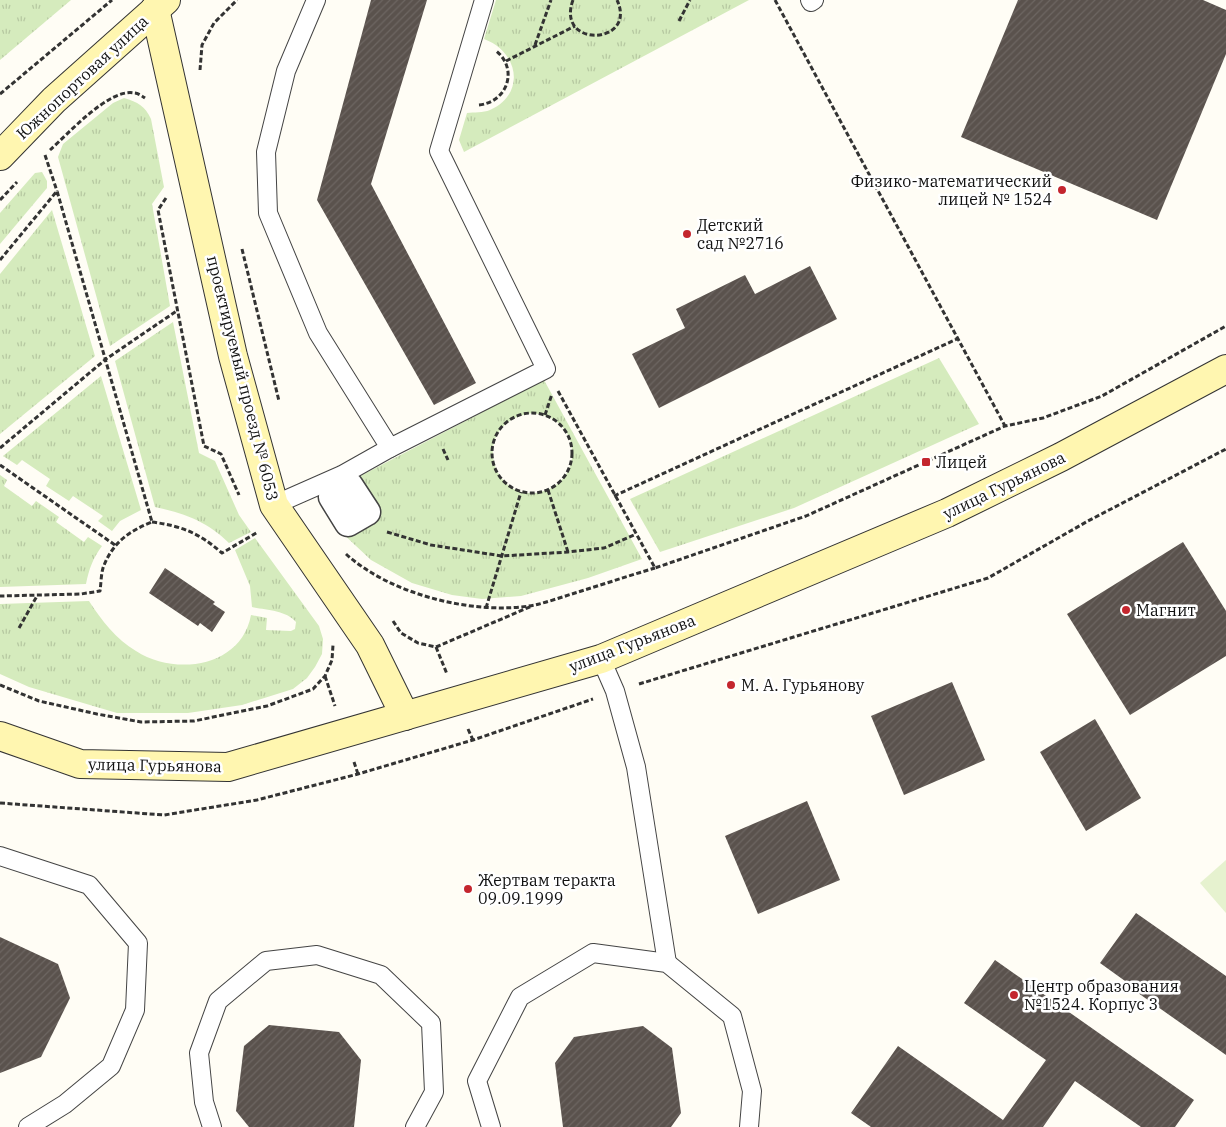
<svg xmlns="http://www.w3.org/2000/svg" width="1226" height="1127" font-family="'IBM Plex Serif',serif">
<defs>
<pattern id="grass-tufts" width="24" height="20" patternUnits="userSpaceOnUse" patternTransform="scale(1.25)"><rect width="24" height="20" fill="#d5ebbd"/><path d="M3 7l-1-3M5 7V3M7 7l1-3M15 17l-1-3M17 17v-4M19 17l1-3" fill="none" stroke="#b6c8a1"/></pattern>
<pattern id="building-hatch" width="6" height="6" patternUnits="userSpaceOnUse" patternTransform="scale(1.25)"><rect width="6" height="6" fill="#5a524d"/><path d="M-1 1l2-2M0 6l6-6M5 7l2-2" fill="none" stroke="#6d6662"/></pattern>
</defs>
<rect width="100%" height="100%" fill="#fffdf5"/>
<!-- grass -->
<g fill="url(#grass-tufts)" fill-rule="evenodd">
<path d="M0 0H71L0 60Z"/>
<path d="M496 0H749L464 152 459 140 467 113C474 112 483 113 490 110 526 94 519 52 484 39Z"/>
<path d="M124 98C138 102 145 106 151 119L164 187 152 204 170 306 110 346 58 157 63 144 113 103Z"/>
<path d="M42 172 47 181V188L0 244V213L35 173Z"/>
<path d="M52 210 95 356 0 434V274Z"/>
<path d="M173 322 199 453 215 461 239 515 251 532 229 543C208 522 184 513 155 507L115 361Z"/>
<path d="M939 358 979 424 794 508 660 552 630 499Z"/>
<path d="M101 376 141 510 120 521 112 531 98 521 103 516 73 496 69 501 46 486 50 479 22 460 17 465 3 456Z"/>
<path d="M544 380 642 559 588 578 521 596 482 599 452 595 412 583 371 560 340 531 322 496ZM532 413C541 414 550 416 557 422 574 434 577 460 565 476 558 485 550 490 540 492 492 504 467 423 532 413Z"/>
<path d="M0 475 7 480 4 486 32 506 36 501 59 517 56 522 84 542 88 537 102 546C93 558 89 569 86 584L0 587Z"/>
<path d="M255 538 319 626 323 639 322 654 315 667 307 678 293 689 242 705 188 713H117L29 687 0 674V604L89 601C102 621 116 639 136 651 175 676 241 668 251 615L267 618 266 630 291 631 295 629 296 622C286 610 266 610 252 607L250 586 235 550Z"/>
</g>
<!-- pitch -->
<path fill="#e6f2cf" d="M1226 860V913L1200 883Z"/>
<!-- building -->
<g fill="url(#building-hatch)">
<path d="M371 0H427L371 184 476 383 434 405 317 200Z"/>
<path d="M1018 0H1203L1226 10V54L1157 220 961 137Z"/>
<path d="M810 266 837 319 659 408 632 354 685 328 676 309 745 275 755 294Z"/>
<path d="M1183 542 1226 611V656L1130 715 1067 614Z"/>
<path d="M165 568 215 602 213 604 225 612 212 632 200 623 198 626 149 593Z"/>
<path d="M952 682 985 760 904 795 871 716Z"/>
<path d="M1095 719 1141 798 1086 831 1040 752Z"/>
<path d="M807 801 840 880 758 914 725 836Z"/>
<path d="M1136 913 1226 976V1055L1131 988 1132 986 1100 963Z"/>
<path d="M0 937 58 964 70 998 41 1057 0 1073Z"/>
<path d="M995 960 1194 1100 1175 1127H1141L1075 1081 1043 1127H871L851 1113 898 1046 1003 1120 1046 1060 964 1003Z"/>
<path d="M269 1025 339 1032 361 1060 354 1127H249L236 1111 244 1046Z"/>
<path d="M643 1026 672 1048 681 1113 671 1127H563L555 1063 574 1037Z"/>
</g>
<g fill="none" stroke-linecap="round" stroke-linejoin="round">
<defs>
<g id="service">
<path d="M316 0 286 71 266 152 268 213 318 333 390 448 546 369 439 151 484 0"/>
<path d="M810 0 811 2 814 0"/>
<path d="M274 505 342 475 390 448"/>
<path d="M601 659 615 691 636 767 667 963"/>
<path d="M0 856 89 885 138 943 135 1010 111 1066 65 1104 28 1127"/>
<path d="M212 1127 204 1102 199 1053 218 1001 266 961 317 955 381 975 431 1023 434 1092 415 1127"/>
<path d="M491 1127 477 1081 520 997 593 953 667 963 732 1016 752 1091 749 1127"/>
</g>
<path id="pedestrian" d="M350 486 367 512 348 523 332 497Z"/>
<g id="secondary">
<path d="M155 9 233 356 274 505 370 645 405 716"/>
<path d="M0 156 54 100 166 0"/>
<path d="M0 736 80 764 228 767 601 659 947 513 1061 457 1226 369"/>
</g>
</defs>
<!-- service casing -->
<use href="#service" stroke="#444" stroke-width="20"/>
<!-- pedestrian casing -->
<use href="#pedestrian" stroke="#444" stroke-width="29"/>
<!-- secondary casing -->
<use href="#secondary" stroke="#333" stroke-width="30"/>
<!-- path -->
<g stroke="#333" stroke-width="3" stroke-dasharray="5 2.5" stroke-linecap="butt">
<path d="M573 0C555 49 638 45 617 0"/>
<path d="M775 0 1005 426"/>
<path d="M679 21 690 0"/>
<path d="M535 45 551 0"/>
<path d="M506 61 575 26"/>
<path d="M200 70 202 45 214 23 237 0"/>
<path d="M0 94 112 0"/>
<path d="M479 105C508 102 519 68 495 50"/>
<path d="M50 150C68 134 109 88 134 93 138 93 142 96 145 98"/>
<path d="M45 155 57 191"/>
<path d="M166 198 158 210 204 446 221 454 239 495"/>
<path d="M0 200 17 182"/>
<path d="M242 249 279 401"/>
<path d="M0 260 57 191 152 522C129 531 112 543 103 568 101 575 101 584 100 591L81 594 0 596"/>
<path d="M558 391 655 568 806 516 1005 426 1043 418 1102 396 1226 326"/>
<circle cx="532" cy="453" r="40"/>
<path d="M545 415 552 394"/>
<path d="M0 448 106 359 178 310"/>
<path d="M443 449 448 460"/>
<path d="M0 465 115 545"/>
<path d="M548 490 568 552"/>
<path d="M614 496 957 339"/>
<path d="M152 522C182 526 199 533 222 553L258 532"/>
<path d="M387 532 431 545 502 556 568 552 604 548 636 534"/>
<path d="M346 554C391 595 476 616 535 605 548 602 562 597 575 593 601 585 628 576 655 568"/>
<path d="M486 608 521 492"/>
<path d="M393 621 401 633 418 643 436 647 532 606"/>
<path d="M19 628 37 596"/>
<path d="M436 647 447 674"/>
<path d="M325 676 335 706"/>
<path d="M639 684 988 578 1088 521 1226 449"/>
<path d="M0 685 39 701 97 714 141 722 194 721 267 706 313 689 325 676 332 660 333 645"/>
<path d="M468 729 473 740"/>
<path d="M354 762 358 774"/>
<path d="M0 803 164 815 257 800 358 774 473 740 593 699"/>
</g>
<!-- service -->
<use href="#service" stroke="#fff" stroke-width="18"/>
<!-- pedestrian -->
<use href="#pedestrian" stroke="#fff" stroke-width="26"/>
<!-- secondary -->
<use href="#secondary" stroke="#fff6b0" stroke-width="28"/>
</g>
<!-- markers -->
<g fill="#c4262e" stroke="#fff" stroke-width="2">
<circle cx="1062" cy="190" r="5"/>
<circle cx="687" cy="234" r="5"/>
<rect x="921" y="457" width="10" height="10" rx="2.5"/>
<circle cx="1126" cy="610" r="5"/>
<circle cx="731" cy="685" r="5"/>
<circle cx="468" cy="889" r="5"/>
<circle cx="1014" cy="995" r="5"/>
</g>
<g text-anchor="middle" stroke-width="5" stroke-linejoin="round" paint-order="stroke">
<!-- street labels -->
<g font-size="16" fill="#111" stroke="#fff">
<text transform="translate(82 77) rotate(-43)" y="6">Южнопортовая улица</text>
<text transform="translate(243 378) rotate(76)" y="6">проектируемый проезд № 6053</text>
<text transform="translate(1004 485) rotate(-26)" y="6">улица Гурьянова</text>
<text transform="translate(632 643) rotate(-21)" y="6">улица Гурьянова</text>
<text transform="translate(155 765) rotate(1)" y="6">улица Гурьянова</text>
</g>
<!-- poi labels -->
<g font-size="16" fill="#111" stroke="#fff" text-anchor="start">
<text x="1052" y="187" text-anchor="end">Физико-математический<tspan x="1052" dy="18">лицей № 1524</tspan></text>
<text x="697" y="231">Детский<tspan x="697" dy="18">сад №2716</tspan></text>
<text x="936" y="468">Лицей</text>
<text x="1136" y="616">Магнит</text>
<text x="741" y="691">М. А. Гурьянову</text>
<text x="478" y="886">Жертвам теракта<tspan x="478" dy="18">09.09.1999</tspan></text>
<text x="1024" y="992">Центр образования<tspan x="1024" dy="18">№1524. Корпус 3</tspan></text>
</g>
</g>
</svg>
